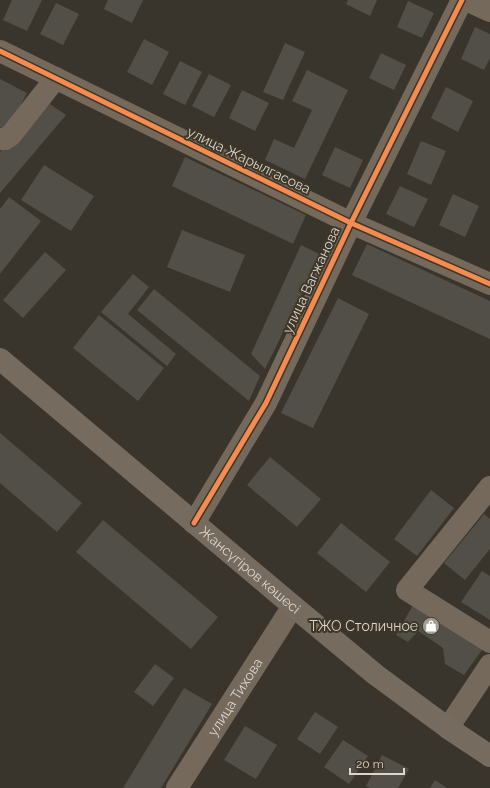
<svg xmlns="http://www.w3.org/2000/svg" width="490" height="788" font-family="Raleway,sans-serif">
<rect width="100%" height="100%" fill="#39352c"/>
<!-- building -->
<g fill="#524f48">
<path d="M12 0H42L27 31 3 20Z"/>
<path d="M108 0H143L132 23 104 9Z"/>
<path d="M348 0H377L370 16 346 4Z"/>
<path d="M408 1 434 13 422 38 397 27Z"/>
<path d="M56 3 79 14 63 45 40 34Z"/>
<path d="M475 27 490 34V58L484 70 461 59Z"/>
<path d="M144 39 169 52 152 85 127 72Z"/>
<path d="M285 43 305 52 283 100 263 92Z"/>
<path d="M381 53 406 65 394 90 369 78Z"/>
<path d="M180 61 202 72 185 105 163 94Z"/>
<path d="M307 70 348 90 305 179 265 160 274 139 294 148 312 110 292 101Z"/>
<path d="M209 74 231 85 214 117 192 106Z"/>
<path d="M0 79 27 93 7 131 0 127Z"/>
<path d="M446 87 473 101 458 132 431 118Z"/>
<path d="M242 90 269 103 255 131 229 118Z"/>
<path d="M44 100 66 115 0 193V152Z"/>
<path d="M421 141 446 151 431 185 407 174Z"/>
<path d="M335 147 363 160 350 188 322 175Z"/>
<path d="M185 157 306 215 293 244 172 186Z"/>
<path d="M44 165 94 196 71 231 21 200Z"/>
<path d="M400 186 428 199 414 227 386 214Z"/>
<path d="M453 194 479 206 465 237 439 225Z"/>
<path d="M9 197 41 221 0 274V209Z"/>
<path d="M182 230 245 255 230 292 167 267Z"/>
<path d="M367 244 490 301V339L352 275Z"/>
<path d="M301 245 321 255 265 369 251 354Z"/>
<path d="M45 252 66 270 23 318 3 300Z"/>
<path d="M133 274 149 287 128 314 176 354 167 366 101 312Z"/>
<path d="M154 289 260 376 249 401 137 310Z"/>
<path d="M338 298 369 314 313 428 281 413Z"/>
<path d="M99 315 164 368 138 401 73 348Z"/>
<path d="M0 433 82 503 57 532 0 483Z"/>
<path d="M270 457 321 499 297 527 247 485Z"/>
<path d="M431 490 454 508 417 556 394 539Z"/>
<path d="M484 514 490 519V549L465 580 444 563Z"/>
<path d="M103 520 218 617 191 649 76 552Z"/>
<path d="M341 523 390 562 366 592 317 553Z"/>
<path d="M482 571 490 576V620L461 602Z"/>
<path d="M413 605 482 650 464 675 445 664 443 648 418 631 408 642 396 635Z"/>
<path d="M155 664 174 678 153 706 134 692Z"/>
<path d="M184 688 212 704 161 788H123Z"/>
<path d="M315 712 338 727 320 754 297 739Z"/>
<path d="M245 726 277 745 256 779 224 760Z"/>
<path d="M343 740 368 756 349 784 324 767Z"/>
<path d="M382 755 409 769 398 788H370L366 786Z"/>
<path d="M435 780 447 788H430Z"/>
</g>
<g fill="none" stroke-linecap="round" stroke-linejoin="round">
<!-- minor -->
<g stroke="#75695c" stroke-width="22">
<path d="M466 0 490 11"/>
<path d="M0 51 351 223 490 284"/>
<path d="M0 139H5L11 135 56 78"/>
<path d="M490 487 407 590 490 642"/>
<path d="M194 523 266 403 351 223 462 0"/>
<path d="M448 728 490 665"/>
<path id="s1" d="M177 788 293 606"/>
</g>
<!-- major -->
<path stroke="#756b5f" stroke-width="22" id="s2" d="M0 359 293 606 376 675 448 728 490 756"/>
<defs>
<g id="cycleway">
<path d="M0 51 351 223 490 284"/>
<path d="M194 523 266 403 351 223 462 0"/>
</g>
</defs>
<!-- cycleway casing -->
<use href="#cycleway" stroke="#3e3627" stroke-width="8"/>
<!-- cycleway -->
<use href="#cycleway" stroke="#f68b52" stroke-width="5"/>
</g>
<!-- icons -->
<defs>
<symbol id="shop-disc" viewBox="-11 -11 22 22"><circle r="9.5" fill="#a29e95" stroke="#3e3627"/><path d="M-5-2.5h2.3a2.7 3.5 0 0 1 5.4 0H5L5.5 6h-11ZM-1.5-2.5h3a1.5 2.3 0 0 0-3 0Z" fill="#fff"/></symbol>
</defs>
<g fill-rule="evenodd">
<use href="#shop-disc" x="421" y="616" width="20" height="20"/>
</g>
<g text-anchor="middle" stroke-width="4" stroke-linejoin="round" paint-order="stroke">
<!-- street labels -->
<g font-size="14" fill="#dbd6cd" stroke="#3e3627">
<text transform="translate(249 160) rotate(26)" y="5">улица Жарылгасова</text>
<text transform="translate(311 280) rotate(-65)" y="5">улица Вагжанова</text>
<text dy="5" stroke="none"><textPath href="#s2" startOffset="327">Жансүгіров көшесі</textPath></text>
<text dy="5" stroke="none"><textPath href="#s1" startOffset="108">улица Тихова</textPath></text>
</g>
<!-- poi labels -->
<g font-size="14" fill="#dbd6cd" stroke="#3e3627" text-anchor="end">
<text x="418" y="631">ТЖО Столичное</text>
</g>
</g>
<!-- scale -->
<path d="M350 768v6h54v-6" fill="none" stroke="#dbd6cd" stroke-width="2"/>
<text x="356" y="768" font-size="12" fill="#dbd6cd" stroke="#3e3627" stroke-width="3" paint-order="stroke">20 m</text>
</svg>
